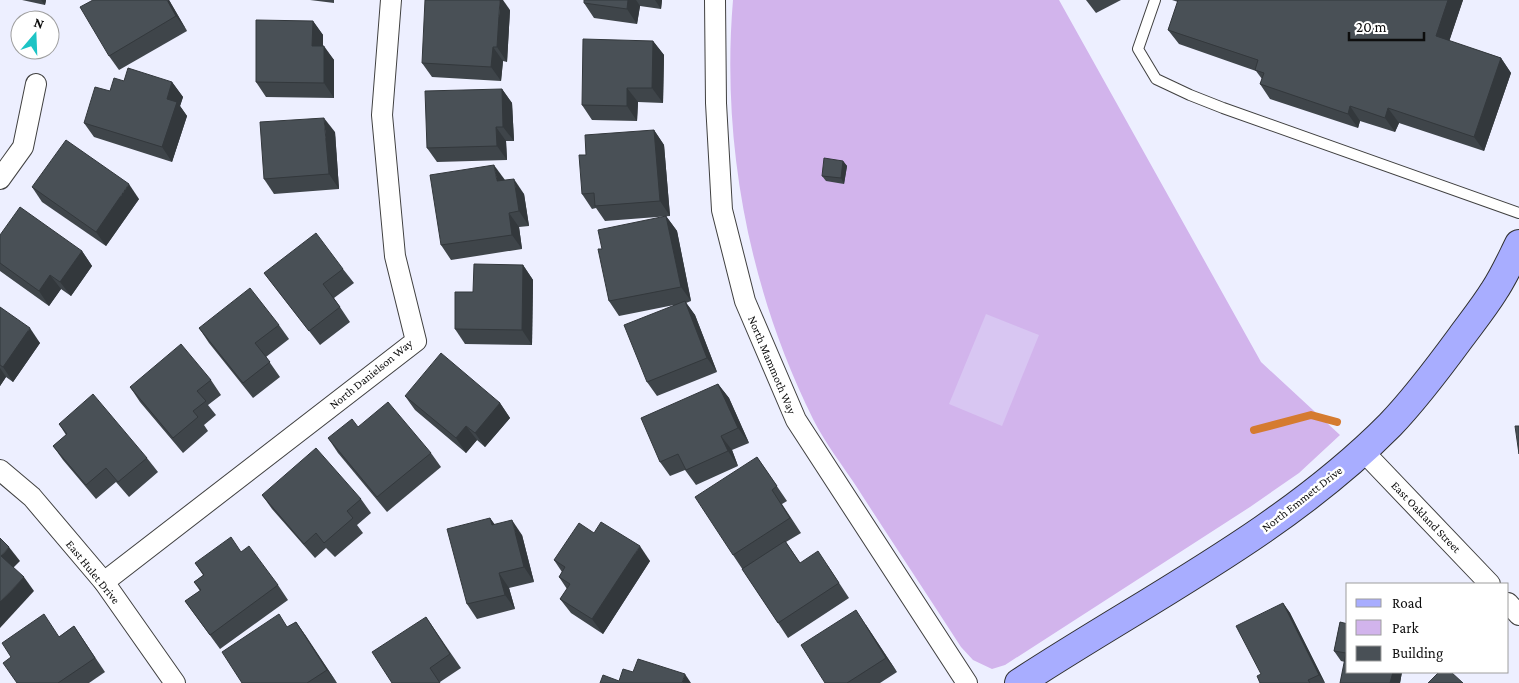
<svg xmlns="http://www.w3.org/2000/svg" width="1519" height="683" font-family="'Crimson Pro',serif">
<rect width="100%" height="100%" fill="#edefff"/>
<!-- green -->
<path fill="#d2b4ec" d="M733 0H1059L1261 362 1340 435 1299 473 1250 507 1005 665 992 669 973 660 961 647C927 594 892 542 858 489 843 466 825 443 813 419 749 290 721 143 733 0Z"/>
<!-- pitch -->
<path fill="#d8c6f2" d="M986 314 1039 335 1002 426 949 404Z"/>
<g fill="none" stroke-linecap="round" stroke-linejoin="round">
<!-- stream -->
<path stroke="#d57b30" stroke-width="8" d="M1254 430 1311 415 1337 422"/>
<defs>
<path id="lane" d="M1155 0 1138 49 1156 79 1190 95 1223 108 1519 213"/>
<g id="street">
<path d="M715 0 716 103 722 210 745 301 796 420 967 683"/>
<path d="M0 179 23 147 36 84"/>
<path d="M1362 450 1490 584"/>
<path d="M0 470 32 497 104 582 175 683"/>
<path d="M104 582 416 341 395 256 382 115 391 0"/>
<path d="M1508 603 1519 615"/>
</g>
<path id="secondary" d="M1019 683C1144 601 1284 532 1390 425 1416 398 1439 367 1461 337 1472 322 1484 307 1494 291 1504 276 1511 260 1519 244"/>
</defs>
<!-- lane casing -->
<use href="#lane" stroke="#404040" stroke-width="12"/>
<!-- street casing -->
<use href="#street" stroke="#404040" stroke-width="22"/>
<!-- secondary casing -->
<use href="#secondary" stroke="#2f2f2f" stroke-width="30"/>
<!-- lane -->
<use href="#lane" stroke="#fff" stroke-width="10"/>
<!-- street -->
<use href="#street" stroke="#fff" stroke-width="20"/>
<!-- secondary -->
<use href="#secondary" stroke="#a8adff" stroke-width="28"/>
</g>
<!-- wall -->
<g fill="#3f454a">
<path d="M22 0H46L45 5Z"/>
<path d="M169 0 187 31 119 70 109 56Z"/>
<path d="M310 0H334V3Z"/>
<path d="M584 0H662L661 9 640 6 637 24 594 18 584 3Z"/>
<path d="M1086 0H1121L1096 13Z"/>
<path d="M1172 0H1463L1449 41 1501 58 1511 73 1484 151 1399 123 1395 132 1360 121 1358 128 1270 99 1260 84 1262 79 1256 71 1179 44 1168 30 1178 2Z"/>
<path d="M510 10 507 62 503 61 501 81 432 77 422 63Z"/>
<path d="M313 21 323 35V46L334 60V98L266 97 256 82Z"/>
<path d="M653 41 664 55 663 103 638 102 637 121 592 120 582 105Z"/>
<path d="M124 81 172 82 183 97 180 106 187 116 172 162 94 137 84 123 110 91Z"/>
<path d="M502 89 512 103 514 141H506L507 160 437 162 427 148Z"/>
<path d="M654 130 664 145 670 216 605 221 596 208 592 209 582 194 586 155Z"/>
<path d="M335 132 339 189 274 194 264 179Z"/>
<path d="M843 161 847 166 844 184 826 181 822 176Z"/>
<path d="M505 180 524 194 529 226 519 227 522 249 451 260 441 245Z"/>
<path d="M32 187 139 199 106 246 42 202Z"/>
<path d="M666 216 677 231 691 301 686 303 695 315 717 372 657 396 647 382 674 305 619 316 609 301 602 249Z"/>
<path d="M0 235 82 251 92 266 71 296 61 289 49 306 0 271Z"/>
<path d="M523 265 533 280 532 345 465 344 455 329 473 292Z"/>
<path d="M343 269 354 283 334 298 350 322 320 345 275 287 264 273Z"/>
<path d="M0 307 40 343 13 382 6 377 0 386Z"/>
<path d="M279 325 289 339 266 357 280 377 253 398 209 343 199 328Z"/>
<path d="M211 380 221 395 208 405 216 415 204 425 208 431 183 453 140 402 130 387Z"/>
<path d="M718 384 729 398 749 443 732 450 738 466 696 485 685 470 670 476 660 462Z"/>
<path d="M405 396 500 403 510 418 485 447 477 440 466 453 415 410Z"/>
<path d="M59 424 147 458 158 472 129 497 116 482 96 499 63 460 53 446 66 435Z"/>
<path d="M328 438 431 453 441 467 387 512 338 453Z"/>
<path d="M757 457 787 501 782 504 801 533 786 542 800 563 828 566 849 598 788 638 733 555Z"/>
<path d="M262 495 361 499 371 513 357 525 363 533 335 557 326 548 315 558 272 509Z"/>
<path d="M490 518 495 525 522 535 534 582 509 588 515 609 477 619 467 604Z"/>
<path d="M594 533 650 561 603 634 571 613 560 599 567 589 559 577 562 572 554 560Z"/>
<path d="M241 552 278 585 288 600 220 649 185 601 200 591 194 582 203 575 195 563Z"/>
<path d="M1283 603 1290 613 1325 683H1260L1261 674Z"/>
<path d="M426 617 461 668 440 682 392 683Z"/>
<path d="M296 622 337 683H242L288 627Z"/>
<path d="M1340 622 1402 672 1400 683H1340L1345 662 1341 661 1334 651Z"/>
<path d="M866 625 897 672 880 683H825Z"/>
<path d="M74 626 105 672 89 683H17L59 637Z"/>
</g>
<!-- shaded-wall -->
<g fill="#33383c">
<path d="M41 0H46L45 5Z"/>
<path d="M167 0H169L187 31 176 16Z"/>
<path d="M500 0H503L510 10 507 62 497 47Z"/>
<path d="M628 0H636L640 6 637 24 627 9Z"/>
<path d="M655 0H662L661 9Z"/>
<path d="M1448 0H1463L1446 51 1436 36Z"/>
<path d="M313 21 323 35V60L312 46Z"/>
<path d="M653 41 664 55 663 103 652 88Z"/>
<path d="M324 46 334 60V98L324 83Z"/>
<path d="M493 47 503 61 501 81 491 67Z"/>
<path d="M1501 58 1511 73 1484 151 1474 137Z"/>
<path d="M172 82 183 97 180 106 187 116 172 162 162 147 167 99Z"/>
<path d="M627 88 638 102 637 121 627 106Z"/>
<path d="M502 89 512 103 514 141 503 127Z"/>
<path d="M1350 106 1360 121 1358 128 1348 114Z"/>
<path d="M1388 108 1399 123 1395 132 1385 118Z"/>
<path d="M324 118 335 132 339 189 329 174Z"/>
<path d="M496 127 506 141 507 160 497 146Z"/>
<path d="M654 130 664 145 670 216 660 201Z"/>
<path d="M843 161 847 166 844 184 841 178Z"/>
<path d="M494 165 505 180 507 196 497 181Z"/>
<path d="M514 179 524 194 529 226 519 211Z"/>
<path d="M129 184 139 199 106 246 96 232Z"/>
<path d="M509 213 519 227 522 249 512 235Z"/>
<path d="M666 216 677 231 691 301 681 287Z"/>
<path d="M82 251 92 266 71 296 60 282Z"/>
<path d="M523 265 533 280 532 345 522 330Z"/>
<path d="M50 275 61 289 49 306 39 291Z"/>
<path d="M685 301 695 315 717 372 707 358Z"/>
<path d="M30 328 40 343 13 382 3 367Z"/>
<path d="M0 368 6 377 0 386Z"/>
<path d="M718 384 729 398 749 443 738 428Z"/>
<path d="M500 403 510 418 485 447 475 433Z"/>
<path d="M466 426 477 440 466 453 456 438Z"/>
<path d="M721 436 732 450 738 466 728 451Z"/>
<path d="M490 518 500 532 492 525Z"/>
<path d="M512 520 522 535 534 582 524 567Z"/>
<path d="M640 546 650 561 603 634 592 619Z"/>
<path d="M9 547 20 561 11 570 1 556Z"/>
<path d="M499 573 509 588 515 609 505 595Z"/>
<path d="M24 577 34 591 0 628V602Z"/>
<path d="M1283 603 1290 613 1325 683 1319 675Z"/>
<path d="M856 610 866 625 897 672 886 658Z"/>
<path d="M296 622 306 636 337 683 327 670Z"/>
<path d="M1393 672H1402L1400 683H1390Z"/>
<path d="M685 674 691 683H682Z"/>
</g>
<!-- building -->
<g fill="#495056" stroke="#33383c">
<path d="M93 0H167L176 16 109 56 80 7Z"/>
<path d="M425 0H500L497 47H493L491 67 422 63Z"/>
<path d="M584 0H628L627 9 584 3Z"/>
<path d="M1178 0H1448L1436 36 1501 58 1474 137 1388 108 1385 118 1350 106 1348 114 1260 84 1264 73 1255 70 1258 60 1168 30Z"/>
<path d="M256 20 313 21 312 46H324V83L256 82Z"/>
<path d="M583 39 653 41 652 88H627V106L582 105Z"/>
<path d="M128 68 172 82 167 99 177 102 162 147 84 123 95 87 110 91 114 78 124 81Z"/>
<path d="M502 89 503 127H496L497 146 427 148 425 91Z"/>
<path d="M324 118 329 174 264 179 260 122Z"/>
<path d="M654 130 660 201 595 206 594 193 582 194 579 155H586L585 135Z"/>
<path d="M66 140 129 184 96 232 32 187Z"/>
<path d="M824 158 843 161 841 178 822 176Z"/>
<path d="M494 165 497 181 514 179 519 211 509 213 512 235 441 245 430 175Z"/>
<path d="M20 207 82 251 60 282 50 275 39 291 0 263V235Z"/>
<path d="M666 216 681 287 609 301 598 249H602L598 230Z"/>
<path d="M316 233 343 269 323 284 340 307 309 331 264 273Z"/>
<path d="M474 264 523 265 522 330 455 329V292H473Z"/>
<path d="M250 288 279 325 255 343 270 362 243 383 199 328Z"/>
<path d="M685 301 707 358 647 382 624 325Z"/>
<path d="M0 307 30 328 3 367 0 365Z"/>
<path d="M181 344 211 380 197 391 206 401 193 411 198 417 173 438 130 387Z"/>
<path d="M441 353 500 403 475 433 466 426 456 438 405 396Z"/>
<path d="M718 384 738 428 721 436 728 451 686 470 678 454 660 462 641 418Z"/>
<path d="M93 394 147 458 118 482 106 468 86 485 53 446 67 434 59 424Z"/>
<path d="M388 402 431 453 377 497 328 438 352 419 358 427Z"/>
<path d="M1515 426H1519V454Z"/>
<path d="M316 448 361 499 347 511 353 518 324 543 316 533 304 544 262 495Z"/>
<path d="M757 457 777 486 772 490 790 518 733 555 695 497Z"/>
<path d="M490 518 492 525 512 520 524 567 499 573 505 595 467 604 447 529Z"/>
<path d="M601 522 640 546 592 619 560 599 570 584 559 577 565 567 554 560 579 523 594 533Z"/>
<path d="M231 537 241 552 249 546 278 585 210 635 185 601 201 590 194 582 204 575 195 563Z"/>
<path d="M0 538 9 547 1 556 24 577 0 602Z"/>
<path d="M785 541 800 563 818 551 839 583 778 623 742 569Z"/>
<path d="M1283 603 1319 675 1308 680 1310 683H1260L1257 676 1261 674 1236 626Z"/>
<path d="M856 610 886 658 847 683H825L801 645Z"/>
<path d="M44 614 59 637 74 626 95 658 58 683H17L3 663 11 657 2 643Z"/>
<path d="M279 614 287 627 296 622 327 670 307 683H242L222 652Z"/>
<path d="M426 617 450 654 430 668 440 683H392L372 652Z"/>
<path d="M1340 622 1348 624V672H1393L1390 683H1340L1346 653 1334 651Z"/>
<path d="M638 659 685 674 682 683H600L603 675 619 681 623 669 633 672Z"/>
<path d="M1439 672H1451L1463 683H1428Z"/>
</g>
<g text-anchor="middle" stroke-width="5" stroke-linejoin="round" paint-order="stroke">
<!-- street labels -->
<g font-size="12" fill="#0d0d0d" stroke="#fff">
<text transform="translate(772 365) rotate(67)" y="4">North Mammoth Way</text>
<text transform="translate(371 374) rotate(-39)" y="4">North Danielson Way</text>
<text transform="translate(1302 499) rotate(-38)" y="4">North Emmett Drive</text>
<text transform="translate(1426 517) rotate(46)" y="4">East Oakland Street</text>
<text transform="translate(93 572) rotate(51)" y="4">East Hulet Drive</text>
</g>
</g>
<!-- legend -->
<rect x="1346" y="583" width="162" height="90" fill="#ffffff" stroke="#9e9e9e"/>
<rect x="1356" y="599" width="25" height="8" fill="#a8adff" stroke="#9e9e9e"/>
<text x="1392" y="608" font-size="15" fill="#0d0d0d">Road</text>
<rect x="1356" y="620" width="25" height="15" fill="#d2b4ec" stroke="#9e9e9e"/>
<text x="1392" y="633" font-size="15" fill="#0d0d0d">Park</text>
<rect x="1356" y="646" width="25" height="15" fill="#495056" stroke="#9e9e9e"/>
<text x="1392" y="658" font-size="15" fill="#0d0d0d">Building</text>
<!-- north arrow -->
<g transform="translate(35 35) rotate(19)"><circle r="24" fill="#ffffff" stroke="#9e9e9e"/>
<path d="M0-4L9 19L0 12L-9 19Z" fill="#1dc4c5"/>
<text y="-8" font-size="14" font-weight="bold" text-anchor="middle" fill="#0d0d0d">N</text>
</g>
<!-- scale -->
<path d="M1349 32v8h75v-8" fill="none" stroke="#0d0d0d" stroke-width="2.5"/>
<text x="1356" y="32" font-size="15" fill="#0d0d0d" stroke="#ffffff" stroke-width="4" paint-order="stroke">20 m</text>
</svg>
